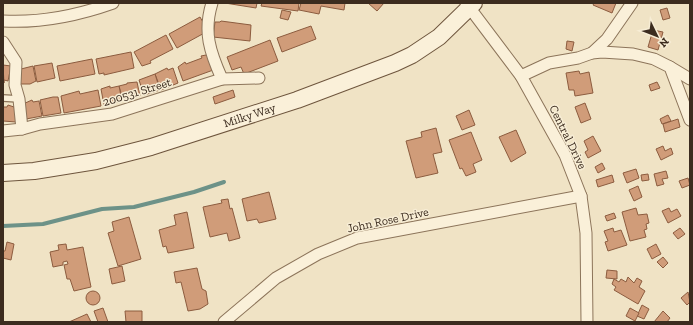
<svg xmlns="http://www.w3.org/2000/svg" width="693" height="325" font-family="'Zilla Slab',serif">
<rect width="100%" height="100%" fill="#f0e3c5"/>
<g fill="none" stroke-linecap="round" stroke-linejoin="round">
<!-- stream -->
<path stroke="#6d9288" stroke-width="4" d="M3 226 43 224 102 209 134 207 194 192 224 182"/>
</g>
<!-- building -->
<g fill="#d09c79" stroke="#8c5c3f">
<path d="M225 3H257L256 8Z"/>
<path d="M262 3H299L298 11 261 6Z"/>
<path d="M301 3H345L344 10 321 6 319 14 299 10Z"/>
<path d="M368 3H384L377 11Z"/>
<path d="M594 3H616L612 13 593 5Z"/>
<path d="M667 8 670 18 663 20 660 10Z"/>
<path d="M282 10 291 12 288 20 280 18Z"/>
<path d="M200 17 208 31 177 48 169 34Z"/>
<path d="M221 21 251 25 250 41 213 37 215 22H220Z"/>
<path d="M311 26 316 39 282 52 277 38Z"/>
<path d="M653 30 663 32 658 50 648 47Z"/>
<path d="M166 35 173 49 150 61 151 63 142 66 134 52Z"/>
<path d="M270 40 278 61 244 74 241 67 232 70 227 57Z"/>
<path d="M567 41 574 42 572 51 566 49Z"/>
<path d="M131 52 134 68 104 75V73L99 74 96 59Z"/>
<path d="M211 54 216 69 183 81 178 67 185 62 186 64 202 58 201 56Z"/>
<path d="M92 59 95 74 60 81 57 66Z"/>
<path d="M52 63 55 78 37 82 34 66Z"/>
<path d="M3 65 11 66 8 81 4 80V83Z"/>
<path d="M33 66 36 81 30 84H20L17 70Z"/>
<path d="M167 68 168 70 173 68 178 83 161 90 155 74Z"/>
<path d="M579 71 580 74 589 72 593 93 575 96 574 90H569L566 73Z"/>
<path d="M155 74 160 90 144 95 139 80Z"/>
<path d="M137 82 140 96 123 100 119 86 127 84V83Z"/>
<path d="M657 82 660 88 651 91 649 85Z"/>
<path d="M110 86V88L119 86 122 101 104 105 101 89Z"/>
<path d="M98 90 101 106 64 113 61 96 79 91 80 94Z"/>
<path d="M233 90 235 97 215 104 213 97Z"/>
<path d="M53 97H58L61 113 43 116 40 100Z"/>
<path d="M32 100 33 102 39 101 42 116 26 119 23 104Z"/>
<path d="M585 103 591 119 581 123 575 107Z"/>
<path d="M8 105 17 108 16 122 3 121V107H7Z"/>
<path d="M469 110 475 125 462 130 456 116Z"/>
<path d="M668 115 671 121 662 124 660 119Z"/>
<path d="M678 119 680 127 665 132 663 124Z"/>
<path d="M436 128 442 152 433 154 438 173 416 178 406 141 422 137 421 132Z"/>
<path d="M516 130 526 153 511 162 499 137Z"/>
<path d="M471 132 482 160 473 164 476 172 466 176 462 168 460 169 449 140Z"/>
<path d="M593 136 601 151 588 158 585 152 588 150 584 141Z"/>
<path d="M663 146 665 151 671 148 673 154 661 160 656 149Z"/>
<path d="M602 163 605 169 598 173 595 167Z"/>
<path d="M636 169 639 178 627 183 623 173Z"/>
<path d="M666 171 668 178 662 179 664 184 657 186 654 174Z"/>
<path d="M648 174 649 180 642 181 641 175Z"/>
<path d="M612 175 614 182 598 187 596 180Z"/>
<path d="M688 178 690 185 682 188 679 181Z"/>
<path d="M638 186 642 197 634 201 629 190Z"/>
<path d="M269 192 276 219 259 223 257 219 247 221 242 199Z"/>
<path d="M228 199 230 209 232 208 240 238 229 241 227 233 210 237 203 207 222 203 221 200Z"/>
<path d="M636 208 638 215 647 214 649 223 646 224 647 229 644 230 646 237 630 241 622 212Z"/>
<path d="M669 208 671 212 677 209 681 216 668 223 662 211Z"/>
<path d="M187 212 194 248 168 253 166 246 163 247 159 230 176 225 174 215Z"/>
<path d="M614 213 616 218 607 221 605 216Z"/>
<path d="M129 217 141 259 118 266 108 233 114 231 112 222Z"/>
<path d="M613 228 614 232 621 230 627 245 608 251 605 242 608 241 604 231Z"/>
<path d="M680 228 685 234 678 239 673 233Z"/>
<path d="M7 242 14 244 11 260 3 258V251H5Z"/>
<path d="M66 244 67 250 83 247 91 287 74 291 70 279H67L64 265 68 264 67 261 63 262V265L53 267 50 252 59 250 58 245Z"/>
<path d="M656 244 661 254 652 259 647 249Z"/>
<path d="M663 257 668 263 663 268 657 262Z"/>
<path d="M122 266 125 281 112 284 109 269Z"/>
<path d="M197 268 202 289 206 291 208 304 200 309 188 311 181 282 176 283 174 272Z"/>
<path d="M607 270 617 271V279L606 278Z"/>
<path d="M628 277 634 283 637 278 642 281 639 287 645 291 638 304 614 290 616 287 612 284 614 279 619 282 621 279 626 282Z"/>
<circle cx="93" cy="298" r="7"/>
<path d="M688 292 690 302 687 305 681 298Z"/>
<path d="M642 305 649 309 644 319 637 316Z"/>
<path d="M103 308 108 322H98L94 311Z"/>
<path d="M630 308 639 313 635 321 626 316Z"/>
<path d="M125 311H142V322H126Z"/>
<path d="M663 311 670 318 667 322H654Z"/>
<path d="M87 314 91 322H69Z"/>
</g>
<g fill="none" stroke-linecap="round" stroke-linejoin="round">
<defs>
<path id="lane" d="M3 98 19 99"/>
<g id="street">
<path d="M212 3C203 32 210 52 222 79"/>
<path d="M466 3 521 76 565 155 581 196 586 233 587 322"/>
<path d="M3 21C39 23 79 15 113 3"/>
<path d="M3 42 16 62 15 85 19 99 22 129"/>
<path d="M592 53 607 39 632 3"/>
<path d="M670 67 690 79"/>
<path d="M521 76 549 63 578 58 592 53 602 52 633 54 654 59 670 67 690 120"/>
<path d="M3 131 22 129 40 124 112 114 222 79 259 78"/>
<path d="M224 322 276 278 318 254 357 238 581 196"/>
</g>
<g id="secondary">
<path id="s1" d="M3 173 34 171 96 161 151 147 297 100 395 63 412 55 439 37 474 3"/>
</g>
</defs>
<!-- lane casing -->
<use href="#lane" stroke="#8c745a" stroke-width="8"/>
<!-- street casing -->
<use href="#street" stroke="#8c745a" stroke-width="13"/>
<!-- secondary casing -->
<use href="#secondary" stroke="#6e553d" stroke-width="18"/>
<!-- lane -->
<use href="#lane" stroke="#faf0d9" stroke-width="5.5"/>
<!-- street -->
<use href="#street" stroke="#faf0d9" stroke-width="11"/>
<!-- secondary -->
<use href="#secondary" stroke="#faf0d9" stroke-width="16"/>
</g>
<g text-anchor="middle" stroke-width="3" stroke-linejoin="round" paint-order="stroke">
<!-- street labels -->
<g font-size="12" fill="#3c2c1f" stroke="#f7edd5">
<text transform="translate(137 92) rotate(-17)" y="4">200531 Street</text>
<text dy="4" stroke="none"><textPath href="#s1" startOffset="254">Milky Way</textPath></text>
<text transform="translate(568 137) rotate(64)" y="4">Central Drive</text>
<text transform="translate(388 220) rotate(-12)" y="4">John Rose Drive</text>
</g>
</g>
<!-- border -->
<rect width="693" height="325" fill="none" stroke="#3c2c1f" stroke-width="8"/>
<!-- north arrow -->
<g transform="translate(657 36) rotate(133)" stroke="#f7edd5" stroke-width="3" paint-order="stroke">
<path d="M0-3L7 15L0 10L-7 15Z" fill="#3c2c1f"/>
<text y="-6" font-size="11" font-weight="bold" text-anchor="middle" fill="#3c2c1f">N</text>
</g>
</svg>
